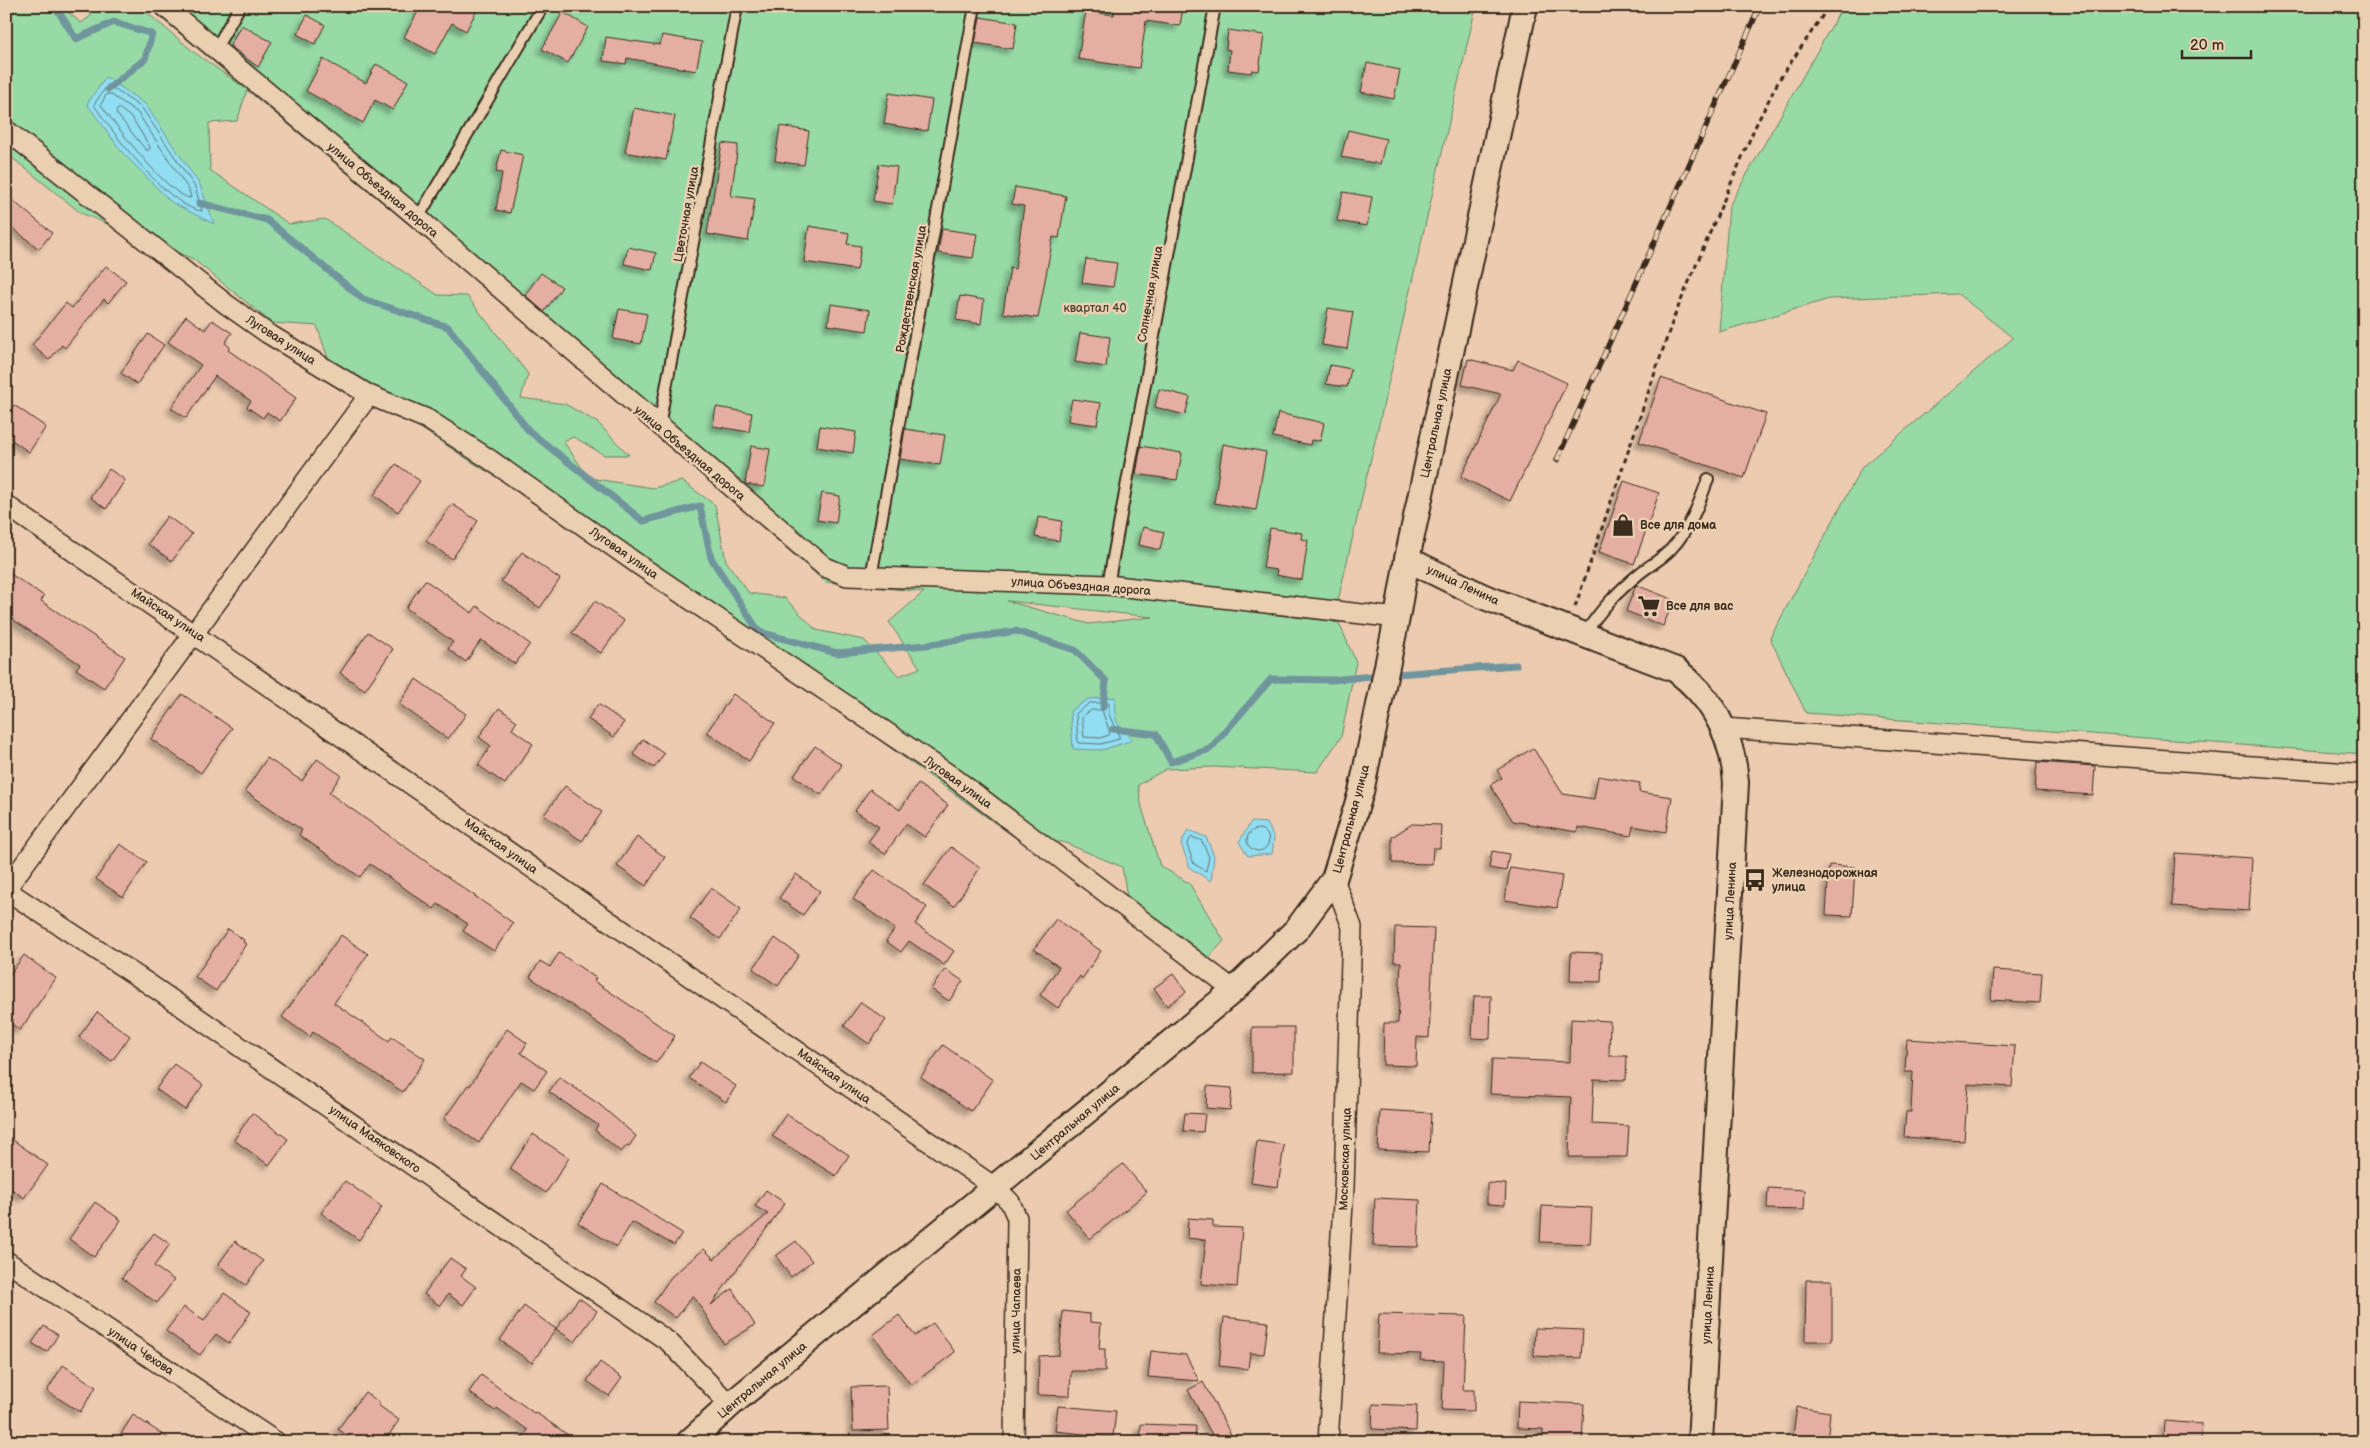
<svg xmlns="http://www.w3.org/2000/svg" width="2370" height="1448" font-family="'Balsamiq Sans',sans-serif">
<defs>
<filter id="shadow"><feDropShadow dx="-4.5" dy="4.5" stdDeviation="2.5" flood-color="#0004"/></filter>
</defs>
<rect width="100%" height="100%" fill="#eccbb0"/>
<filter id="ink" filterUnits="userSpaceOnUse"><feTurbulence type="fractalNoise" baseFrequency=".02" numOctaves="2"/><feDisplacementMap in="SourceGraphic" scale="10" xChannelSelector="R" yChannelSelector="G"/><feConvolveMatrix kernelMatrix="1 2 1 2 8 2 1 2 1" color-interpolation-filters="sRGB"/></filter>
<g filter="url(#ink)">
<!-- green -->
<g fill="#97daa6" stroke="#698262" fill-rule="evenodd">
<path d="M6 6H61L81 23 91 16 87 6H139L195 53 245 88 147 6H1476L1333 622 1339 623 1356 662 1341 737 1317 772 1214 767 1166 769 1138 785 1142 808 1160 866 1189 883 1224 941 1194 973 1131 921 1122 867 1063 842 1020 841 874 736 815 674 728 639 641 556 481 468 332 370 317 326 272 323 193 259 81 213 6 153ZM247 90 559 349 825 582 924 592 889 622 920 668 899 676 864 640 816 630 785 598 749 593 726 561 715 505 682 481 653 488 589 478 563 441 574 437 604 455H629L598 423 565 404 521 398 528 374 467 296 438 295 325 219 289 224 210 170 209 123 237 121ZM1007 601 1152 617H1153L1089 624Z"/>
<path d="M1843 6H2364V754L1806 713 1770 638 1862 467 2013 338 1958 294 1829 299 1719 332 1729 206Z"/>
</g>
<!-- water -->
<g fill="#91ddf1" stroke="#6f959d">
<path d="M106 77 145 104 200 185 214 224 171 202 122 152 87 104Z"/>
<path d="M1115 697C1113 718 1116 726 1133 740L1102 750 1073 749 1070 711 1088 699Z"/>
<path d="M1251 822 1267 823 1274 838 1272 854 1248 856 1239 842Z"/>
<path d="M1188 830 1206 837 1214 856 1211 881 1190 868 1181 844Z"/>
</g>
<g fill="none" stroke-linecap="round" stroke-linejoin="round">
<!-- shore -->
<g stroke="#5d7272" stroke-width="1">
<path d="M108 85 142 108 195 187 202 211C169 208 112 132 94 105Z"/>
<path d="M107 94H110L137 112 189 190 191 198C170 198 115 124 101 105Z"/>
<path d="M120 109 132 118 150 147 149 150H146L116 113 117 110Z"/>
<path d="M1090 703H1109V715L1119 736V739L1101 744 1078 743 1076 714Z"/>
<path d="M1092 710H1102L1110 733 1109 735 1100 738 1084 737 1082 717Z"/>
<circle cx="1258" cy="840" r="11"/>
<path d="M1192 837 1202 841 1209 857 1206 871 1194 864 1187 845Z"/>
</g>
<!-- stream -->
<g stroke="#6f959d" stroke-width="7">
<path d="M55 6 76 39 114 22 152 34 145 59 108 89"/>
<path d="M199 203 267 220 363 299 448 327 529 431 643 521 700 506 711 558 759 632 837 653 926 645 1016 631 1075 650 1106 681 1103 707"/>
<path d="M1397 674 1516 665"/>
<path d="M1113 729 1156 734 1171 762 1210 749 1271 679 1333 680 1371 676"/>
</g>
</g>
<!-- building -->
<g fill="#e5aea2" stroke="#3b2a1e" filter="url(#shadow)">
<path d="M421 6H479L466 31 452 23 435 54 404 37Z"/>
<path d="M1114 6H1183L1180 26 1146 21 1139 68 1078 59 1086 11 1114 15Z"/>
<path d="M563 12 588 27 568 63 542 49Z"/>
<path d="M307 15 325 25 315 44 297 34Z"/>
<path d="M980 17 1017 23 1013 49 975 43Z"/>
<path d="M241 25 272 42 258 67 230 46Z"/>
<path d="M1228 30 1264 35 1259 71 1252 70 1251 73 1228 70 1230 50 1226 49Z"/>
<path d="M662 35 702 42 696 71 627 58 626 64 603 61 606 37 660 45Z"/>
<path d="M323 59 366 83 376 64 408 81 393 110 375 100 363 123 306 91Z"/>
<path d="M1367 63 1400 70 1394 99 1361 92Z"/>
<path d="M889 93 932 100 927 131 884 124Z"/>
<path d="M634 108 675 116 666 160 625 152Z"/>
<path d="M780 126 809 131 804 165 775 161Z"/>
<path d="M1348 130 1386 139 1380 164 1341 157Z"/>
<path d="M722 143 738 145 731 196 755 199 748 241 707 234Z"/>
<path d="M501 150 523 155 510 213 496 210 502 173 496 172Z"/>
<path d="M879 164 897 167 892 204 873 201Z"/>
<path d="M1015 187 1066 196 1059 238 1053 237 1038 318 1003 313 1010 268 1015 269 1024 206 1012 204Z"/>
<path d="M1343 192 1372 197 1367 226 1337 221Z"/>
<path d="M6 195 52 233 39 249 6 223Z"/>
<path d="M809 226 849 233 847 244 861 246 857 270 804 262Z"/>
<path d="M942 229 977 234 973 258 938 253Z"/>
<path d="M628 247 656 253 652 270 624 264Z"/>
<path d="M1086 259 1117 263 1113 287 1082 283Z"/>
<path d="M106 266 126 281 108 303 104 299 65 348 62 345 49 360 32 345 66 303 72 308Z"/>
<path d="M541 273 562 287 544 312 525 295Z"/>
<path d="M960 296 984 300 981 324 956 320Z"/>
<path d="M831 304 870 310 867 331 828 325Z"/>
<path d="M1328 308 1353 312 1347 349 1322 345Z"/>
<path d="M619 309 647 314 641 344 613 339Z"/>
<path d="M186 316 205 330 212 320 232 333 225 343 230 347 228 350 296 398 280 421 267 412 263 418 247 407 251 401 215 376 186 418 171 408 201 365 168 342Z"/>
<path d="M1080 333 1110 337 1106 367 1075 362Z"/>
<path d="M148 334 164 345 137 384 121 373Z"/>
<path d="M1468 359 1513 370 1518 360 1567 383 1510 501 1461 477 1501 394 1462 385Z"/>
<path d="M1330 365 1351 369 1347 387 1326 384Z"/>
<path d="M1661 378 1766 414 1744 478 1639 442Z"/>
<path d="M1159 389 1190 397 1185 415 1155 407Z"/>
<path d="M1072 399 1101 403 1097 425 1068 421Z"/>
<path d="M14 405 46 427 29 452 6 436V416Z"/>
<path d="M716 407 752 413 749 432 713 426Z"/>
<path d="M1278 413 1324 423 1320 441 1311 440 1310 445 1273 437Z"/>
<path d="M820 426 856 432 853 453 817 447Z"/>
<path d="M905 429 945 435 940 465 900 459Z"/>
<path d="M1223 444 1266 452 1256 510 1214 503Z"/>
<path d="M751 446 770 449 764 487 745 484Z"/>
<path d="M1141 446 1182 453 1177 480 1136 474Z"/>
<path d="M396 464 420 481 398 512 374 495Z"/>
<path d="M109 469 125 480 106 509 90 497Z"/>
<path d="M1624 481 1659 493 1634 564 1599 552Z"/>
<path d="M822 493 840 496 836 523 817 520Z"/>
<path d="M452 504 478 521 452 559 426 541Z"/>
<path d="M167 516 192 534 172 561 148 544Z"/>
<path d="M1038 517 1062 521 1059 541 1035 537Z"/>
<path d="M1143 527 1164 532 1160 550 1139 545Z"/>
<path d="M1270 528 1302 533 1301 539 1308 540 1302 580 1276 575 1277 570 1263 568Z"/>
<path d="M522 552 560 579 540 608 501 581Z"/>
<path d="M6 571 44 596 41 601 125 657 104 688 76 669 80 664 6 615Z"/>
<path d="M425 580 472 613 477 606 530 644 515 664 481 640 466 662 448 649 453 642 406 608Z"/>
<path d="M1636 585 1674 600 1663 626 1626 611Z"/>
<path d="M595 601 624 621 601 653 572 633Z"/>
<path d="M368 632 393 649 365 690 340 673Z"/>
<path d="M416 679 466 714 448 739 399 704Z"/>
<path d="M182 694 232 728 201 773 151 739Z"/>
<path d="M733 694 775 723 749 761 707 732Z"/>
<path d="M598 704 624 722 614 737 588 719Z"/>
<path d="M499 708 517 721 512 729 533 744 505 784 478 765 491 746 479 737Z"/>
<path d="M643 739 664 754 654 768 633 754Z"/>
<path d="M815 746 842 765 821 795 794 776Z"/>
<path d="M1533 748 1563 794 1594 799 1598 776 1640 783 1639 792 1672 797 1666 832 1633 826 1631 836 1578 827 1577 832 1513 821 1490 785 1502 778 1497 770Z"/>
<path d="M267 758 302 781 317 759 341 775 329 793 513 923 494 951 463 931 468 924 438 904 434 909 370 864 360 877 299 835 302 830 245 791Z"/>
<path d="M2037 762 2095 766 2093 795 2035 791Z"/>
<path d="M918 784 948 805 925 837 906 824 885 854 868 842 879 827 855 811 870 789 900 810Z"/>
<path d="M565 786 602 812 582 841 544 815Z"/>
<path d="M1412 824 1441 825 1440 848H1433L1432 864 1392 863V837Z"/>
<path d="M637 837 665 857 646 886 617 866Z"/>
<path d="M120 844 147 862 123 897 96 879Z"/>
<path d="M951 847 980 868 954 906 924 885Z"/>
<path d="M1492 851 1509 854 1506 871 1489 868Z"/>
<path d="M2175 853 2252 858 2249 911 2172 906Z"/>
<path d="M1829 865 1855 867 1852 916 1826 915Z"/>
<path d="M1510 868 1562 876 1557 908 1505 900Z"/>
<path d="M874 870 927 907 915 924 954 951 944 965 909 941 901 952 886 941 895 929 853 899Z"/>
<path d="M796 874 820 891 803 915 779 898Z"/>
<path d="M711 888 741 909 720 939 690 918Z"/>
<path d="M1056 919 1101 951 1082 979 1080 976 1058 1008 1040 995 1059 967 1034 949Z"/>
<path d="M1395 927 1434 928 1429 1038 1417 1037 1416 1066 1383 1065 1384 1023H1398L1401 962H1394Z"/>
<path d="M228 929 244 940 243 942 246 944 216 991 195 977Z"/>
<path d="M341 935 368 954 334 1003 389 1041 392 1037 425 1059 403 1092 313 1032 310 1037 282 1017Z"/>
<path d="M775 938 799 955 778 986 753 969Z"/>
<path d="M1571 952 1602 953 1601 982 1570 981Z"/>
<path d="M559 953 596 978 594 981 675 1036 656 1063 530 977 540 961 550 967Z"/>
<path d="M24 955 56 978 20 1030 6 1020V980Z"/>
<path d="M945 969 963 981 949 1001 931 989Z"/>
<path d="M1993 970 2042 973 2040 1003 1991 1000Z"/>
<path d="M1173 974 1186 992 1167 1006 1154 988Z"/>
<path d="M1474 996H1491L1490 1039 1472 1038Z"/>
<path d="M861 1002 886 1020 869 1044 844 1026Z"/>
<path d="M97 1012 130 1036 112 1061 79 1037Z"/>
<path d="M1571 1019 1610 1021 1609 1056H1627L1626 1080 1594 1079 1592 1124 1629 1126 1627 1157H1569L1571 1097 1490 1094 1492 1059 1570 1062Z"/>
<path d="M1252 1027H1294V1072L1252 1073Z"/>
<path d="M507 1029 527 1043 521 1053 547 1071 534 1089 521 1081 479 1143 444 1119 468 1085 470 1086Z"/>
<path d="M1907 1039 2015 1046 2012 1087 1968 1084 1964 1141 1904 1137 1906 1112H1911L1913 1072H1905Z"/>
<path d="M943 1045 993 1080 971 1111 921 1077Z"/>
<path d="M700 1062 736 1086 726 1102 689 1078Z"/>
<path d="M174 1064 203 1085 185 1110 156 1089Z"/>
<path d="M559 1077 600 1105 636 1136 629 1146 627 1145 621 1152 595 1130 598 1125 549 1092Z"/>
<path d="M1207 1086 1232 1088 1230 1110 1206 1108Z"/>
<path d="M1380 1110 1431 1113 1429 1152 1378 1150Z"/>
<path d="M252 1113 288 1139 269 1165 234 1140Z"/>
<path d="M1185 1113 1205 1114 1203 1132 1183 1131Z"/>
<path d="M786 1114 849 1155 836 1176 772 1136Z"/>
<path d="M533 1134 569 1158 546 1193 510 1169Z"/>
<path d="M6 1135 48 1165 24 1198 6 1185Z"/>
<path d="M1257 1141 1284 1145 1278 1187 1251 1183Z"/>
<path d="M1123 1164 1147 1192 1090 1239 1066 1210Z"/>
<path d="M345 1181 382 1207 359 1240 321 1213Z"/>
<path d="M1487 1183 1506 1184 1505 1205 1487 1204Z"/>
<path d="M603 1184 682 1233 674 1245 632 1222 617 1247 578 1223Z"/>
<path d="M1768 1188 1805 1190 1804 1210 1767 1209Z"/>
<path d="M766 1190 785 1203 711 1305 732 1289 755 1325 724 1344 693 1295 676 1318 654 1302 671 1277 704 1249 714 1259 768 1214 755 1206Z"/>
<path d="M1375 1198 1420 1200 1418 1247 1373 1246Z"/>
<path d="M95 1202 121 1220 94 1257 69 1239Z"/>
<path d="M1542 1206 1592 1208 1590 1244 1540 1242Z"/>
<path d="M1188 1218 1213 1220V1227L1242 1228 1237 1287 1201 1284 1206 1240 1187 1238Z"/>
<path d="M154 1233 170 1244 154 1266 174 1280 157 1303 122 1278Z"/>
<path d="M235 1241 263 1261 246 1285 218 1265Z"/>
<path d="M796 1241 812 1261 791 1277 776 1256Z"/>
<path d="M450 1258 466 1269 461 1276 476 1287 463 1305 448 1294 440 1306 424 1294Z"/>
<path d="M1806 1280H1832V1341H1805Z"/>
<path d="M224 1293 251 1312 229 1343 216 1334 200 1355 166 1331 184 1307 204 1321Z"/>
<path d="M579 1298 597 1311 575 1342 556 1329Z"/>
<path d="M524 1306 556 1329 532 1363 500 1340Z"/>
<path d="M1063 1311 1090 1314V1322L1101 1323 1099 1349H1105V1371H1071L1070 1396 1038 1395 1039 1356 1059 1355Z"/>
<path d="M1379 1314 1466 1316 1463 1390H1474V1411L1442 1410 1444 1361 1420 1360 1421 1354 1377 1353Z"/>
<path d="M899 1315 915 1336 933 1323 955 1352 911 1385 873 1335Z"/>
<path d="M1224 1317 1268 1322 1264 1354 1250 1353 1248 1369 1219 1366Z"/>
<path d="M44 1326 58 1335 47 1352 32 1343Z"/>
<path d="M1535 1328 1583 1330 1581 1358 1534 1356Z"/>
<path d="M1151 1351 1186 1355 1199 1381 1148 1377Z"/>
<path d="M600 1362 622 1378 609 1396 587 1381Z"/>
<path d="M63 1365 96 1387 80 1412 47 1391Z"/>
<path d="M481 1375 534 1413 535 1412 578 1442H519L528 1430 497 1408 495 1411 469 1392Z"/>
<path d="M1203 1382 1235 1442H1216L1188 1390Z"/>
<path d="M887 1386 889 1430 853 1431 851 1387Z"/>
<path d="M365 1392 380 1403 378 1405 399 1420 384 1442H356L338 1429Z"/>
<path d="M1518 1401 1584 1404 1582 1442H1543V1429L1517 1428Z"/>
<path d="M1373 1404 1417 1406 1416 1431 1372 1429Z"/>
<path d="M1058 1406 1116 1411 1113 1437 1055 1431Z"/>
<path d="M1797 1407 1830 1412 1827 1442H1792Z"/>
<path d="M133 1415 174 1442H116Z"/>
<path d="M2164 1421 2202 1424 2201 1442H2163Z"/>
<path d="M1141 1424 1196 1426 1195 1442H1140Z"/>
</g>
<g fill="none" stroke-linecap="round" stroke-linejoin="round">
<defs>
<g id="service">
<path d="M215 50 240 6"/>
<path d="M418 218 543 6"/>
<path d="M659 426 737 6"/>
<path d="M871 577 975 6"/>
<path d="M1108 585 1215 6"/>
<path d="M1584 635C1601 609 1617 592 1640 573 1650 565 1662 559 1671 549 1690 529 1699 504 1708 479"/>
</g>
<g id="minor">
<path d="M164 6 418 218 825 567 847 576 1108 585 1397 618"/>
<path d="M6 130 226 304 267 333 369 395 427 419 489 459 639 565 953 777 1234 990"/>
<path d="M6 505 996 1188 1010 1202 1017 1218 1014 1442"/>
<path d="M1724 728 2364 774"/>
<path d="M6 889 369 395"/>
<path d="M6 890 146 982 669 1342 730 1405"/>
<path d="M6 1261 276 1442"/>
<path d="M1328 1442 1344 1188 1352 927 1334 879"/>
</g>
<g id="tertiary">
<path d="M1407 559 1482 596 1676 670C1714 699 1733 736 1736 783L1700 1442"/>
<path d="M689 1442 730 1405 1234 990 1297 929 1334 879 1361 792 1397 618 1407 559 1525 6"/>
</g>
</defs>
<!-- service casing -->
<use href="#service" stroke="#3b2a1e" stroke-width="14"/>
<!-- minor casing -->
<use href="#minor" stroke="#3b2a1e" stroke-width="22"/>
<!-- tertiary casing -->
<use href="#tertiary" stroke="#3b2a1e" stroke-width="28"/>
<!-- path -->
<path stroke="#3b2a1e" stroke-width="3" stroke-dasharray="5 4" stroke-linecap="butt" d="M1575 607 1674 317 1755 127 1779 80 1829 6"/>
<!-- service -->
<use href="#service" stroke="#eacfb1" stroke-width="10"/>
<!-- minor -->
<use href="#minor" stroke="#eacfb1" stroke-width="19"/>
<!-- tertiary -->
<use href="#tertiary" stroke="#eacfb1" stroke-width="24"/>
<defs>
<path id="rail" d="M1557 460 1760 6"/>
</defs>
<!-- rail casing -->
<use href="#rail" stroke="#3b2a1e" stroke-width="5.5"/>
<!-- rail -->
<use href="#rail" stroke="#eacfb1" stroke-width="4" stroke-dasharray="11" stroke-linecap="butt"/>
</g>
</g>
<!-- icons -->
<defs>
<symbol id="shop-bare" viewBox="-9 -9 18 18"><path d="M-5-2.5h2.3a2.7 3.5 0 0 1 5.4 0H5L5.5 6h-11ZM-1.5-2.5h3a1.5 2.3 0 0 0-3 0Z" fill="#3b2a1e" stroke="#eacfb1" stroke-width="2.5" paint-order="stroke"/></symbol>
<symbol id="supermarket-bare" viewBox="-9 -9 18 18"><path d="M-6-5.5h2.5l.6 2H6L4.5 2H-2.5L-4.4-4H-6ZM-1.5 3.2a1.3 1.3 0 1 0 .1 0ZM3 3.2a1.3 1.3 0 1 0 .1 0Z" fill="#3b2a1e" stroke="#eacfb1" stroke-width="2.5" paint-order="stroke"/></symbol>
<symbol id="bus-bare" viewBox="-9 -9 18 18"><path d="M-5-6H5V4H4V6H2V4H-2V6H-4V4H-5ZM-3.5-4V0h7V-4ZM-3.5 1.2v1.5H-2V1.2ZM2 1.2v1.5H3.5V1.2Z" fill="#3b2a1e" stroke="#eacfb1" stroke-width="2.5" paint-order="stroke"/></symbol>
</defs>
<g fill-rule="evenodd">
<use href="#shop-bare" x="1607" y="509" width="32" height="32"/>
<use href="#supermarket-bare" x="1633" y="590" width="32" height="32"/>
<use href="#bus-bare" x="1739" y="864" width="32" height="32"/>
</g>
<g text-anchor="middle" stroke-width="5" stroke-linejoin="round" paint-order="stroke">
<!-- street labels -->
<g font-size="12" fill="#3b2a1e" stroke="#eacfb1">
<text transform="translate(383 190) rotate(40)" y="4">улица Объездная дорога</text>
<text transform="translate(686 214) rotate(-80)" y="4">Цветочная улица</text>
<text transform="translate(911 289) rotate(-80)" y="4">Рождественская улица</text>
<text transform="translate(1150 294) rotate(-80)" y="4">Солнечная улица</text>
<text transform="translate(281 340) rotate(33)" y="4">Луговая улица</text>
<text transform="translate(1436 423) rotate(-78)" y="4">Центральная улица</text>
<text transform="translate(690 453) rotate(40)" y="4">улица Объездная дорога</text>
<text transform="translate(624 553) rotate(35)" y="4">Луговая улица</text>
<text transform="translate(1463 585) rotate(25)" y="4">улица Ленина</text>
<text transform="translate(1081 586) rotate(4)" y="4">улица Объездная дорога</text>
<text transform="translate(168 615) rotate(34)" y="4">Майская улица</text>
<text transform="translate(958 782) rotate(36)" y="4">Луговая улица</text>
<text transform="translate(1351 819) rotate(-75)" y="4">Центральная улица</text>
<text transform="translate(501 846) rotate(35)" y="4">Майская улица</text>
<text transform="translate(1730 901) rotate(-87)" y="4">улица Ленина</text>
<text transform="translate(834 1076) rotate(35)" y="4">Майская улица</text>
<text transform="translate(1075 1122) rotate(-40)" y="4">Центральная улица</text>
<text transform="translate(375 1139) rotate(35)" y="4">улица Маяковского</text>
<text transform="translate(1345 1159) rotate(-88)" y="4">Московская улица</text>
<text transform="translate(1708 1305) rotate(-87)" y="4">улица Ленина</text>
<text transform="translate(1016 1311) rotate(-89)" y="4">улица Чапаева</text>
<text transform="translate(141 1351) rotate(34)" y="4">улица Чехова</text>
<text transform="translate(762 1380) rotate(-40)" y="4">Центральная улица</text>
</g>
<!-- park labels -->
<g font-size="12" fill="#494432" stroke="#eacfb1">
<text x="1095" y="312">квартал 40</text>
</g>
<!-- poi labels -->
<g font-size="12" font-weight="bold" fill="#3b2a1e" stroke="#eacfb1" text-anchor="start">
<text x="1640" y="529">Все для дома</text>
<text x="1666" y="610">Все для вас</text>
<text x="1772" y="877">Железнодорожная<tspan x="1772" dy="14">улица</tspan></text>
</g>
</g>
<!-- margin -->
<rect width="2370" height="1448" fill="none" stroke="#eacfb1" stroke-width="25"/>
<rect x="12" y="12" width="2345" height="1423" fill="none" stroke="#3b2a1e" stroke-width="2" filter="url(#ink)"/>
<!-- scale -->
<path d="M2182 50v8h69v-8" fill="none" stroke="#3b2a1e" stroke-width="2.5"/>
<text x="2190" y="50" font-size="15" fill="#3b2a1e" stroke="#eacfb1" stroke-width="4" paint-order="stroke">20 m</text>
</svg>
